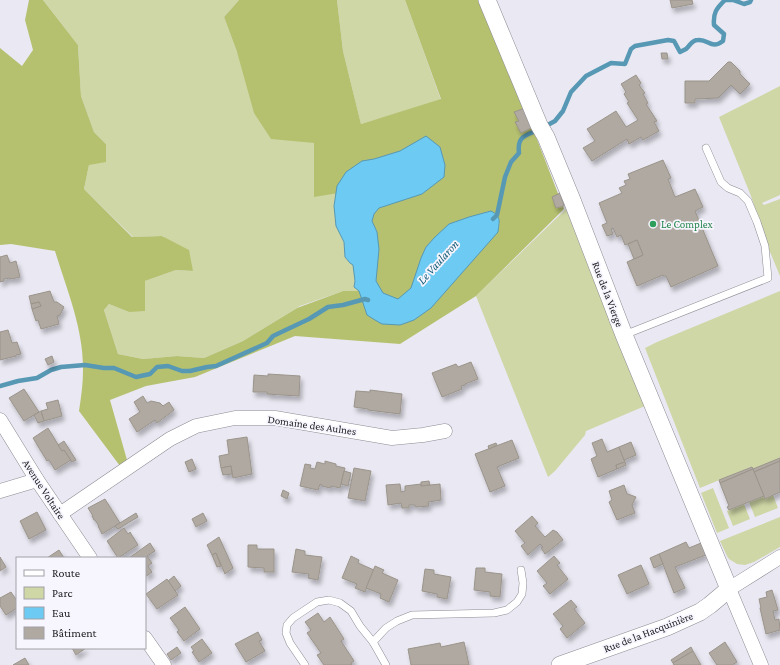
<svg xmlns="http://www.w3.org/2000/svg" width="780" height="665" font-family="'Crimson Pro',serif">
<defs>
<filter id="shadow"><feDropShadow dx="2.5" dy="4.5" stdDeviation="2" flood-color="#0004"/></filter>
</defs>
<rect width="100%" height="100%" fill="#eae8f2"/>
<!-- green -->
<g fill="#cfd7a6">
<path d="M43 0H239L224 17 237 52 314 143 357 190 366 291H343L300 306 243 341 204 358 177 356 143 359 118 354 104 310 109 304 129 312 145 281 176 270 193 271 163 236 133 237 84 189 89 165 106 144 94 132 81 96 78 45Z"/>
<path d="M337 0H405L441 100 361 124 343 51Z"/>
<path d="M780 86V195L762 203 764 205 780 199V276L768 247 751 196 719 117Z"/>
<path d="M566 209 645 406 586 431 585 435 555 471 548 477 476 296Z"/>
<path d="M780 291V458L753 469 751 467 700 488 645 348 657 342Z"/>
<path d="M713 488 729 528 717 533 701 493Z"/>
<path d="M773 495 778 508 755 517 749 502 764 496 765 498Z"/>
<path d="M744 504 750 519 733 526 727 511Z"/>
<path d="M780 517V547L754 562 745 565 737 564 729 559 727 556 720 541Z"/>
</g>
<!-- forest -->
<path fill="#b6c170" d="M29 0H43L78 45 81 96 94 132 106 144V162L89 165 84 189 132 237 162 236 189 250 193 271 176 270 145 281V311L129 312 109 304 104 310 118 354 143 359 177 356 204 358 243 341 297 308 343 291H366L357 190 314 197V143L271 139 254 113 237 52 224 17 239 0H337L343 51 361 124 441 99 405 0H483L564 209 476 296 400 344 295 336 195 377 146 386 110 400 127 460 120 466 79 411C81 398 83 384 83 371 84 330 67 290 55 251L11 244 0 245V48L22 66 33 50 25 20Z"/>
<!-- water -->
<path fill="#6dcaf2" stroke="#5798b4" d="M426 136 440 147 445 165 444 177 422 194 379 208 374 214 372 221 377 232 379 249 376 281 383 293 398 299 411 288 421 258 426 247 435 237 449 224 469 217 491 211C502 217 499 221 498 232L431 308 414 320 400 325 382 324 375 320 367 315 359 291 354 287 355 281 353 265 350 263 345 257 344 242 336 226 334 206 337 186 346 172 362 161 374 159 400 151Z"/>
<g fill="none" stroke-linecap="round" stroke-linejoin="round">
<!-- stream -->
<g stroke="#5798b4" stroke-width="4.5">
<path d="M544 127 555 121 563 111 571 92 586 76 611 63 625 64 631 49 635 46 668 40 674 41 680 52C682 51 684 50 686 49 691 45 691 40 698 40 709 39 711 50 723 41L724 34 714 25C713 13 716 9 725 0H733L744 4 750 2 751 0"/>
<path d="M493 219 497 215 505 177 511 162 519 153C517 136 525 136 538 130"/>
<path d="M0 386 18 381 37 378 51 370 61 367 85 365 104 368H114L136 377 150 374 157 367 168 366 182 371H190L207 367 216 366 267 343 273 336 309 319 328 307 343 305 365 299 368 300"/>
</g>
</g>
<!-- building -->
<g fill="#b0a9a1" stroke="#9a948b" filter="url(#shadow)">
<path d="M670 0H692L693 4 672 8Z"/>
<path d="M661 53H667L668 59H662Z"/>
<path d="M728 62H731L740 71V74L750 84 740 94 731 85 718 98 695 99V103H685V81H709Z"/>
<path d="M636 75 641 83 639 85 645 93 643 94 648 103 646 104 657 121 654 122 659 131 643 140 641 137 629 144 627 139 592 161 583 148 595 141 587 129 616 111 626 127 638 120 627 103 629 102 624 94 626 92 621 84Z"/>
<path d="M525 108 533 127 521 133 515 122 519 121 514 112Z"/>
<path d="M663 160 671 178 668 179 675 197 695 189 703 207 695 211 718 266 671 287 666 276H663V275L637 286 627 262 643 255 637 240 625 245 621 235 617 237 613 228 611 229 613 234 607 236 602 225 607 223 599 203 622 193 619 188 626 185 624 181 630 179 628 174Z"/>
<path d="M560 193 564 206 556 208 552 197Z"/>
<path d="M637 240 643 255 634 259 628 244Z"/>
<path d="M7 255 10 263 16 261 20 277 11 279 10 278 4 279V281L0 282V257Z"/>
<path d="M50 291 54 302H57L64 307 60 315 57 316 59 324 41 329 38 320 36 321 32 309 41 306 39 302 31 304 29 296Z"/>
<path d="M39 302 41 306 32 309 31 304Z"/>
<path d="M8 330 12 343 17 342 21 354 16 355V356L0 360V332Z"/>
<path d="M52 356 54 362 48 365 45 359Z"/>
<path d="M471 362 478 379 465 384V385L461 386 462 389 442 397 432 373 456 364 458 367Z"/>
<path d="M268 374 300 376 299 396 267 394V392H253L254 375 268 376Z"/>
<path d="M24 389 39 412 24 421 9 398Z"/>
<path d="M370 390 402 394 400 414 368 410V409L354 407 356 391 370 392Z"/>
<path d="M143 396 147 403 151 401 160 403 163 406 169 402 174 410 157 423 155 420 137 432 129 419 140 412 134 402Z"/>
<path d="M58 400 62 416 44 421 41 411 48 409 46 403Z"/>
<path d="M41 411 44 421 38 423 34 415Z"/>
<path d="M48 428 62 451 64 450 71 460 55 470 49 460 47 461 33 438Z"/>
<path d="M247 437 252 474 233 478 231 466 221 468 219 456 229 454 227 440Z"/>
<path d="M602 439 607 452 619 447 625 462 616 465 617 469 598 477 591 459 597 456 592 443Z"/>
<path d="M512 440 519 458 497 467 505 486 490 492 475 454Z"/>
<path d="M64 441 76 460 72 462 64 450 62 451 58 445Z"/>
<path d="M631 442 636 455 624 460 619 447Z"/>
<path d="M496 443 497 445 489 449 488 446Z"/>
<path d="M780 458V461L754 472 753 469Z"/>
<path d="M192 459 196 469 189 472 185 462Z"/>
<path d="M325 461 336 464V466L345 468 340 488 331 486 330 488 322 486V485L320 484 318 490 300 486 305 464 311 465 310 468 315 469 317 462 325 464Z"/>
<path d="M780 461V492L765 499 754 472Z"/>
<path d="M625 462 626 465 617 469 616 465Z"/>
<path d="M231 466 232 474 223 475 221 468Z"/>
<path d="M752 467 753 469 720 483 719 480Z"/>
<path d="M354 468 371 471 365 501 348 498Z"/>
<path d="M753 469 764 496 729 510 727 507 729 506 720 483Z"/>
<path d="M344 471 351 473 348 486 341 484Z"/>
<path d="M429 481 430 485 421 486V482Z"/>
<path d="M400 484 401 492 405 491V486L421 484V486L440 484 441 500 428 502 429 506 416 507 415 505H409V508H402L401 503 388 505 386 485Z"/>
<path d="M624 485 627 494H628L636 497 632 505 635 513 617 520 609 502 612 500 609 491Z"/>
<path d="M283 490 289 493 287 499 281 496Z"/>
<path d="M105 499 120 523 102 534 98 526H99L95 520H94L92 516H93L88 508Z"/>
<path d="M37 512 46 530 29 539 20 521Z"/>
<path d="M136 513 138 517 118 529 115 526Z"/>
<path d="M203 513 207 521 196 527 192 519Z"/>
<path d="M532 516 538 523 535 526 545 537 553 530 557 532 563 540 545 554 541 548 543 547 540 544 528 555 521 546 525 543 515 531Z"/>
<path d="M124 528 128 534 130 532 138 545 118 558 107 541Z"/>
<path d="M219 537 233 568 225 574 216 553 212 555 207 545Z"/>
<path d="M686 542 689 548 701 543 706 555 675 567 685 588 674 593 659 554Z"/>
<path d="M150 543 155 551 147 556 152 563 148 566 152 572 145 577V558H129Z"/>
<path d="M248 545H257V549H274V572H264V568L248 567Z"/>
<path d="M296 549 305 551V555L322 557 318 580 308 578 309 574 292 572Z"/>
<path d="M59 550 64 558H47Z"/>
<path d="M216 553 221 566 217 567 212 555Z"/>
<path d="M659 554 663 564 654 568 650 558Z"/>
<path d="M351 556 359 560 358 563 374 570 365 592 355 588 357 584 342 578Z"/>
<path d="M554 556 560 563 557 565 568 579 550 594 543 586 547 583 537 571Z"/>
<path d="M0 557 6 567 0 571Z"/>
<path d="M641 565 649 584 627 594 618 575Z"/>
<path d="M375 566 384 570 382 573 398 580 389 602 380 598 381 594 366 588Z"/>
<path d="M476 568H485V572L502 574 500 597 490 596V592L474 590Z"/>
<path d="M425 569 434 570V574L451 577 447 599 437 597V594L422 591Z"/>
<path d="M174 576 181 586 175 591 168 581Z"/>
<path d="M167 579 178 595 157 609 146 594Z"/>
<path d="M772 590 778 610 773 611 775 620 779 619 780 630 766 634 760 608H761L759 599 767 597 766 592Z"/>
<path d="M11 592 17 601V608L6 615 0 606V598Z"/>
<path d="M571 600 577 607 574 609 585 623 567 638 560 629 563 626 553 614Z"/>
<path d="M185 607 200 629 184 641 177 632 179 630 170 618Z"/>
<path d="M318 613 324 622 330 617 344 639 341 641 354 661 351 663 352 665H324L317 655 321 653 307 633 311 630 305 622Z"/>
<path d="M258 632 262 640 259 641 265 651 246 662 235 644Z"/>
<path d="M202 639 212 653 199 662 192 652 194 651 191 647Z"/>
<path d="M464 642 469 665H411L408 649 440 643 441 647Z"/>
<path d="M725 642 737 662 732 665H717L709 653Z"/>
<path d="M177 647 181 653 171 660 167 654Z"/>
<path d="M691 647 693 651 673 663 671 660Z"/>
<path d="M72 648H86L76 655Z"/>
<path d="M693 651 701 665H674L673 663Z"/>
<path d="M25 658 29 665H13Z"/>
</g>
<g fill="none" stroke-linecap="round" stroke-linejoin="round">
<defs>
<g id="service">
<path d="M624 335 768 278 765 246 757 222 748 201 740 193 728 188 721 182 706 148"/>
<path d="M373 642 386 628 397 621 412 615 494 613 507 610 517 602 522 594 523 583 521 570"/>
<path d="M305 665 290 643 286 633 287 625 293 618 317 602 329 600 340 603 351 611 360 626 373 642 386 665"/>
</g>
<g id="minor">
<path d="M0 420 37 480 90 558"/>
<path d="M0 491 37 480"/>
<path d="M60 514 170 439 196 426 235 418H275L392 438 423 435 445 431"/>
<path d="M145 638 164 665"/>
<path d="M761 665 729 589 780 557"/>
</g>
<path id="tertiary" d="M487 0 539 125 546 137 572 200 624 335 729 589 710 605 700 612 667 627 560 665"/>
</defs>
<!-- service casing -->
<use href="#service" stroke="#8d8b94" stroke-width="8"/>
<!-- minor casing -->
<use href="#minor" stroke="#8d8b94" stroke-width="15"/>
<!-- tertiary casing -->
<use href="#tertiary" stroke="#8d8b94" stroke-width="18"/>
<!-- service -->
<use href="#service" stroke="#fff" stroke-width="7"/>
<!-- minor -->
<use href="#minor" stroke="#fff" stroke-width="14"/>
<!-- tertiary -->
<use href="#tertiary" stroke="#fff" stroke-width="17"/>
</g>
<!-- markers -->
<circle fill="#2e9e5b" stroke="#f7f5fe" stroke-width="1.5" cx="653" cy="224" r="4"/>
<g text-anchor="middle" stroke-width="3.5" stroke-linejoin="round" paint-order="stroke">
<!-- leisure labels -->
<g font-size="11" fill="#27864d" stroke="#f7f5fe" text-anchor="start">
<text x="661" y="228">Le Complex</text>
</g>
<!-- street labels -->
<g font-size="11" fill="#232225" stroke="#f7f5fe">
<text transform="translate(608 294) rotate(69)" y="4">Rue de la Vierge</text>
<text transform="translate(312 425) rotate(8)" y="4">Domaine des Aulnes</text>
<text transform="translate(44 489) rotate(57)" y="4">Avenue Voltaire</text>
<text transform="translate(648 632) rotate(-21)" y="4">Rue de la Hacquinière</text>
</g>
<!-- water labels -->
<g font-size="12" font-style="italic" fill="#135e79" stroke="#f7f5fe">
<text transform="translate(438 262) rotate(-48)" y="4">Le Vaularon</text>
</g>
</g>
<!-- legend -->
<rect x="16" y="557" width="130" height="92" fill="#f7f5fe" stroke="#a2a1a7"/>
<rect x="24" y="570" width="20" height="6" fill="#ffffff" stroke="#a2a1a7"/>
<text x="52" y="577" font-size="12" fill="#232225">Route</text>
<rect x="24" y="587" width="20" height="12" fill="#cfd7a6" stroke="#a2a1a7"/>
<text x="52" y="597" font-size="12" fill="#232225">Parc</text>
<rect x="24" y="607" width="20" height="12" fill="#6dcaf2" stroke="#a2a1a7"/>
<text x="52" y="617" font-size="12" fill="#232225">Eau</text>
<rect x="24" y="627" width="20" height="12" fill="#b0a9a1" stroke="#a2a1a7"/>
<text x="52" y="637" font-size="12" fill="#232225">Bâtiment</text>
</svg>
